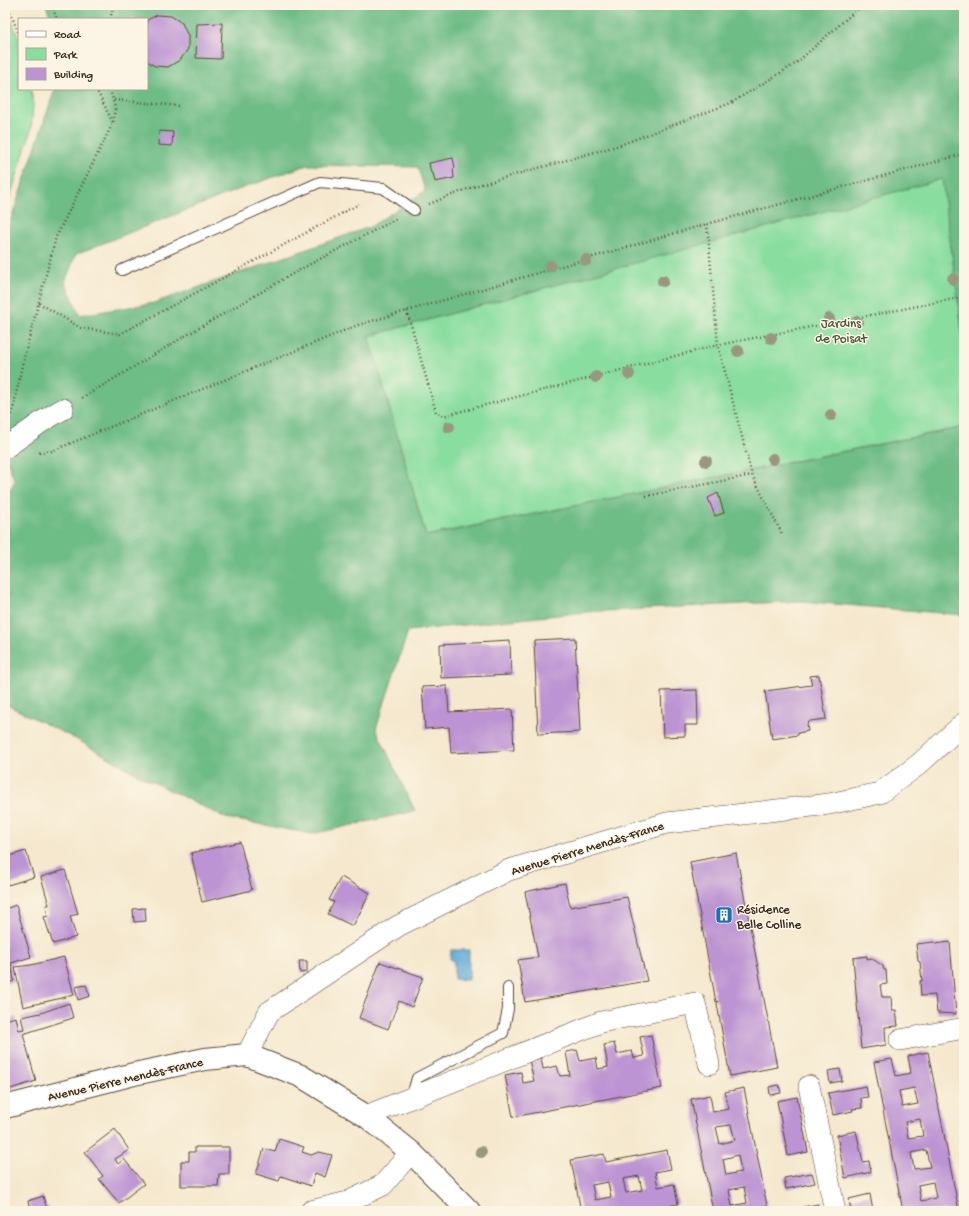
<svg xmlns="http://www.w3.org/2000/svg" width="969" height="1216" font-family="'Gochi Hand',sans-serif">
<rect width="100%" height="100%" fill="#fcf5e5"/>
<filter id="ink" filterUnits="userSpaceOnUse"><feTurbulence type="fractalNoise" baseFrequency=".025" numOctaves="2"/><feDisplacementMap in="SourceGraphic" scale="8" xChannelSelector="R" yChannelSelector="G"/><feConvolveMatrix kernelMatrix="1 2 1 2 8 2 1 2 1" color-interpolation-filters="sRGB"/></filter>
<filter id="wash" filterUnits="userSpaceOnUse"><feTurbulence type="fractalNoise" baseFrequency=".012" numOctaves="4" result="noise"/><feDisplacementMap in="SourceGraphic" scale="16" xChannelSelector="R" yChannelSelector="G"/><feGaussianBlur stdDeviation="0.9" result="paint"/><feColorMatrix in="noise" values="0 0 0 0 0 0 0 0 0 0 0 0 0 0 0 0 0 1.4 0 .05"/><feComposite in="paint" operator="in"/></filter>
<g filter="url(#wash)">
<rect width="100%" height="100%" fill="#f5e8ce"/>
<!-- green -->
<g fill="#88dd9f" stroke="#62845e">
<path d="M5 5 19 39V89H31L33 104 31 130 5 213Z"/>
<path d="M942 178 964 345V427L425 536 369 336Z"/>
</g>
<!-- forest -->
<path fill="#6ebc86" stroke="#547352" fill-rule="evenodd" d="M46 5H964V345L942 179 369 336 426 536 964 427V615L800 601 586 612 408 631 376 729 415 811 312 834 226 818 139 775 78 740 5 704V497L15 481 5 457V237L55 89H147V19H51ZM307 165 418 167 425 191 370 227 154 303 80 315 65 282 76 254 232 192Z"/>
<!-- water -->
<path fill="#5faad7" stroke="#4d6a7a" d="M451 950H469V980L454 979V962L450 959Z"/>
<g id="blocks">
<!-- building -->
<g fill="#bc93d3" fill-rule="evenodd">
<path d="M157 15 171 16 182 23 188 36V49L180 60 168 67 155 66 147 61V20Z"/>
<path d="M222 23 221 59 196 58 197 24Z"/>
<path d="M159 131 173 132 172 146 158 145Z"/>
<path d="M453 158 455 168 453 169 454 178 435 182 433 173H431L429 163Z"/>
<path d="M718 493 724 513 715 516 708 498Z"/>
<path d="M575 638 580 732 538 734 534 640Z"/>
<path d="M510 641 511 675 441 678 440 645Z"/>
<path d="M819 675 826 719 810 721 807 724 808 731 798 733V735L772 739 765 691 812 685 810 676Z"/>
<path d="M447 686 449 712 512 709 514 750 451 753 449 727 425 729 422 687Z"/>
<path d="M697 690 698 725H685V736L663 737 661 691Z"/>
<path d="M240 842 252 890 202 902 191 853Z"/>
<path d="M26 851 34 877 8 885 5 874V857Z"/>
<path d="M736 853 777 1067 730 1076 717 1004 718 1001 716 1002 690 862Z"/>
<path d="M65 870 78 914 70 916 76 937 53 944 44 917 48 916 46 905H49L41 877Z"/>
<path d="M341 877 370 893 353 926 328 914 334 902 329 900Z"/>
<path d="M565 883 570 907 627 897 647 981 525 1002 518 960 538 957 525 892Z"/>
<path d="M16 905 31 957 11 963 14 981 5 984V909Z"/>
<path d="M145 908 146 921 134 922 133 909Z"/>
<path d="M934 942 935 944 950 942 956 1014 937 1013 935 995 921 996 920 981H922L920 962 918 961 916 944Z"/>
<path d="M867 956V959L871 958 883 966 884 970H886L887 984 880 985 882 997H891L892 1011 896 1010 898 1026 885 1027 886 1045 861 1049 853 958Z"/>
<path d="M64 957 74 995 23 1007 15 967 31 965Z"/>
<path d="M299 961H307V972L300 973Z"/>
<path d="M380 962 423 977 412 1007 399 1001 388 1029 359 1018Z"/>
<path d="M86 985 90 996 78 1000 75 987Z"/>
<path d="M69 1003 73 1018 23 1034 36 1081 7 1090 5 1081V1020L16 1017 19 1030 24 1029 21 1017 41 1013Z"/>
<path d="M651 1035 662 1088 513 1117 505 1075 521 1072 523 1083 534 1081 529 1060 541 1058 543 1069 557 1066 560 1076 570 1075 566 1052 577 1050 580 1061 596 1058 598 1069 608 1067 604 1045 614 1043 617 1054 632 1051 634 1058 644 1056 640 1037Z"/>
<path d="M928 1052 959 1211H903L880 1095 874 1062 892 1059 896 1076 911 1073 908 1056ZM914 1088 918 1104 902 1107 899 1091ZM920 1119 923 1136 908 1138 905 1122ZM926 1150 930 1167 914 1169 911 1153ZM933 1182 936 1198 921 1201 918 1185Z"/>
<path d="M840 1069 842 1081 830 1083 828 1071Z"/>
<path d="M779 1085 781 1093 770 1095 769 1087Z"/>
<path d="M866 1086 868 1097 861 1098 862 1108 852 1109 853 1111 833 1115 828 1093Z"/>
<path d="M744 1088 768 1211H713L691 1099 710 1095 713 1112 729 1109 725 1092ZM731 1125 735 1140 720 1144 716 1127ZM738 1155 741 1172 726 1175 723 1159ZM744 1187 747 1203 732 1206 729 1190Z"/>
<path d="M797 1097 808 1152 788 1156 777 1101Z"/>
<path d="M115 1129 129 1150 115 1159 118 1164 124 1159 144 1184 119 1203 99 1179 103 1176 85 1152Z"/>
<path d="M856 1131 863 1162 869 1161 871 1172 845 1178 837 1135Z"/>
<path d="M279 1139 304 1147 302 1152 311 1155 319 1152 332 1155 325 1177 315 1173 311 1186 281 1176 279 1181 256 1174 264 1149 275 1152Z"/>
<path d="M195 1147H229V1174H219L218 1186H181V1161H189V1152H195Z"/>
<path d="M667 1150 671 1169 655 1172 658 1187 674 1184 678 1204 642 1211H581L571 1160 604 1154 606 1162ZM639 1176 642 1190 626 1193 623 1179ZM608 1182 611 1197 595 1200 592 1185Z"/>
<path d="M812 1173 815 1183 786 1189 784 1178Z"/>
<path d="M870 1194 873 1211H851L849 1199Z"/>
<path d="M43 1196 46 1206 54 1211H30L28 1201Z"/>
<path d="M818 1204 820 1211H799L798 1208Z"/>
</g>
</g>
</g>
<g filter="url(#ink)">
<use href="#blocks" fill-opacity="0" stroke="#574638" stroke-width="1"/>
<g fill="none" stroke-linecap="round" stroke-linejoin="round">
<defs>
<g id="service">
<path d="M122 270 320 182 383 188 414 210"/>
<path d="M411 1099 417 1078 503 1033 508 1009V988"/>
</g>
<g id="minor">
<path d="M5 448 43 421 63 409"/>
<path d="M900 1040 964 1028"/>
<path d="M247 1055 269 1012 398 926 509 870 667 823 829 804 880 793 918 765 964 723"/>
<path d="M809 1086 835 1211"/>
<path d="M366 1116 601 1022 695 1003 709 1064"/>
<path d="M311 1211 348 1202 383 1185 411 1152"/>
</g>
<path id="tertiary" d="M5 1107 134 1074 205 1059 247 1055 301 1076 366 1116 411 1152 469 1211"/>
</defs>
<!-- service casing -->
<use href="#service" stroke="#574638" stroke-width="12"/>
<!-- minor casing -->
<use href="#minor" stroke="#574638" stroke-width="22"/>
<!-- tertiary casing -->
<use href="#tertiary" stroke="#574638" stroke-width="24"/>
<!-- path -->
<g stroke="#574638" stroke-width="2.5" stroke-dasharray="1 3" stroke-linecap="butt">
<path d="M7 5 19 34"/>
<path d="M52 5 56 17 55 19"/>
<path d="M110 19 114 5"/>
<path d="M96 89 113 123"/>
<path d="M114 100 180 106"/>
<path d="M429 204 475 186 620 145 731 103 795 64 862 5"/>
<path d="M707 224 718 345 752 475 782 534"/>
<path d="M39 303 81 328 120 334 359 204"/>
<path d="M407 311 436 412 443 416 718 345 964 297"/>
<path d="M82 398 180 339 301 269 396 219"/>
<path d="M12 415 22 365 56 237 113 123 115 108 110 89"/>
<path d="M39 453 52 451 358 325 707 224 964 154"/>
<path d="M646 496 752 475"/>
</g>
<!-- service -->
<use href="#service" stroke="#fff" stroke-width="10"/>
<!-- minor -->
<use href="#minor" stroke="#fff" stroke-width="21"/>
<!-- tertiary -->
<use href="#tertiary" stroke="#fff" stroke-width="22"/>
</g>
<!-- trees -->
<g fill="#99987f">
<circle cx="586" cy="260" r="6"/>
<circle cx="550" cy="266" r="6"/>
<circle cx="953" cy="279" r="6"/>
<circle cx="663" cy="281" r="6"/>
<circle cx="829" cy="319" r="6"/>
<circle cx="857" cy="322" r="6"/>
<circle cx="771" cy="338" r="6"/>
<circle cx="738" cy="351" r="6"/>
<circle cx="629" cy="374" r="6"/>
<circle cx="596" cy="377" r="6"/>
<circle cx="831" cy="415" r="6"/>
<circle cx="449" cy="427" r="6"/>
<circle cx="773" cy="459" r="6"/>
<circle cx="706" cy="461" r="6"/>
<circle cx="481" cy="1152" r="6"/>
</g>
</g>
<!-- icons -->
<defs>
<symbol id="building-square" viewBox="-11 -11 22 22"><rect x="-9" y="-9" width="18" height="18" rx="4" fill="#1f6fb2" stroke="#fcf5e5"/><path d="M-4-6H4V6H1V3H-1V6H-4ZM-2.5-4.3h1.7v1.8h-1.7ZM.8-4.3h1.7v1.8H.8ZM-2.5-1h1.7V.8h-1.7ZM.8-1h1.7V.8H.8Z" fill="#fff"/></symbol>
</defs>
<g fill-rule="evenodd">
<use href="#building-square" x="714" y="905" width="20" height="20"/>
</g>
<g text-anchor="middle" stroke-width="3" stroke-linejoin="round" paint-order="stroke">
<!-- park labels -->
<g font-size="13" fill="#4e573e" stroke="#fcf5e5">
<text x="841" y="327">Jardins<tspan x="841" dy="15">de Poisat</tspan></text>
</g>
<!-- street labels -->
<g font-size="13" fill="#3b2a1e" stroke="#fcf5e5">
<text transform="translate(587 847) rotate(-17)" y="5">Avenue Pierre Mendès-France</text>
<text transform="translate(125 1078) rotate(-13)" y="5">Avenue Pierre Mendès-France</text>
</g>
<!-- poi labels -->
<g font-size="13" fill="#3b2a1e" stroke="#fcf5e5" text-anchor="start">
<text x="737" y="913">Résidence<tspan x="737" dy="15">Belle Colline</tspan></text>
</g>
</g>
<!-- margin -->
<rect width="969" height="1216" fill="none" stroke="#fcf5e5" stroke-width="20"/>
<!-- legend -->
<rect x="18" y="18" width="130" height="72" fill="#fcf5e5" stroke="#afa495"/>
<rect x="26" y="31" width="20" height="6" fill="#ffffff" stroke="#afa495"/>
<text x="54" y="38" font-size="12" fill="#3b2a1e">Road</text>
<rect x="26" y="48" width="20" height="12" fill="#88dd9f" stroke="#afa495"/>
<text x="54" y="58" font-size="12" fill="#3b2a1e">Park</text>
<rect x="26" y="68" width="20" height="12" fill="#bc93d3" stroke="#afa495"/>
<text x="54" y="78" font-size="12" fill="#3b2a1e">Building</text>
</svg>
